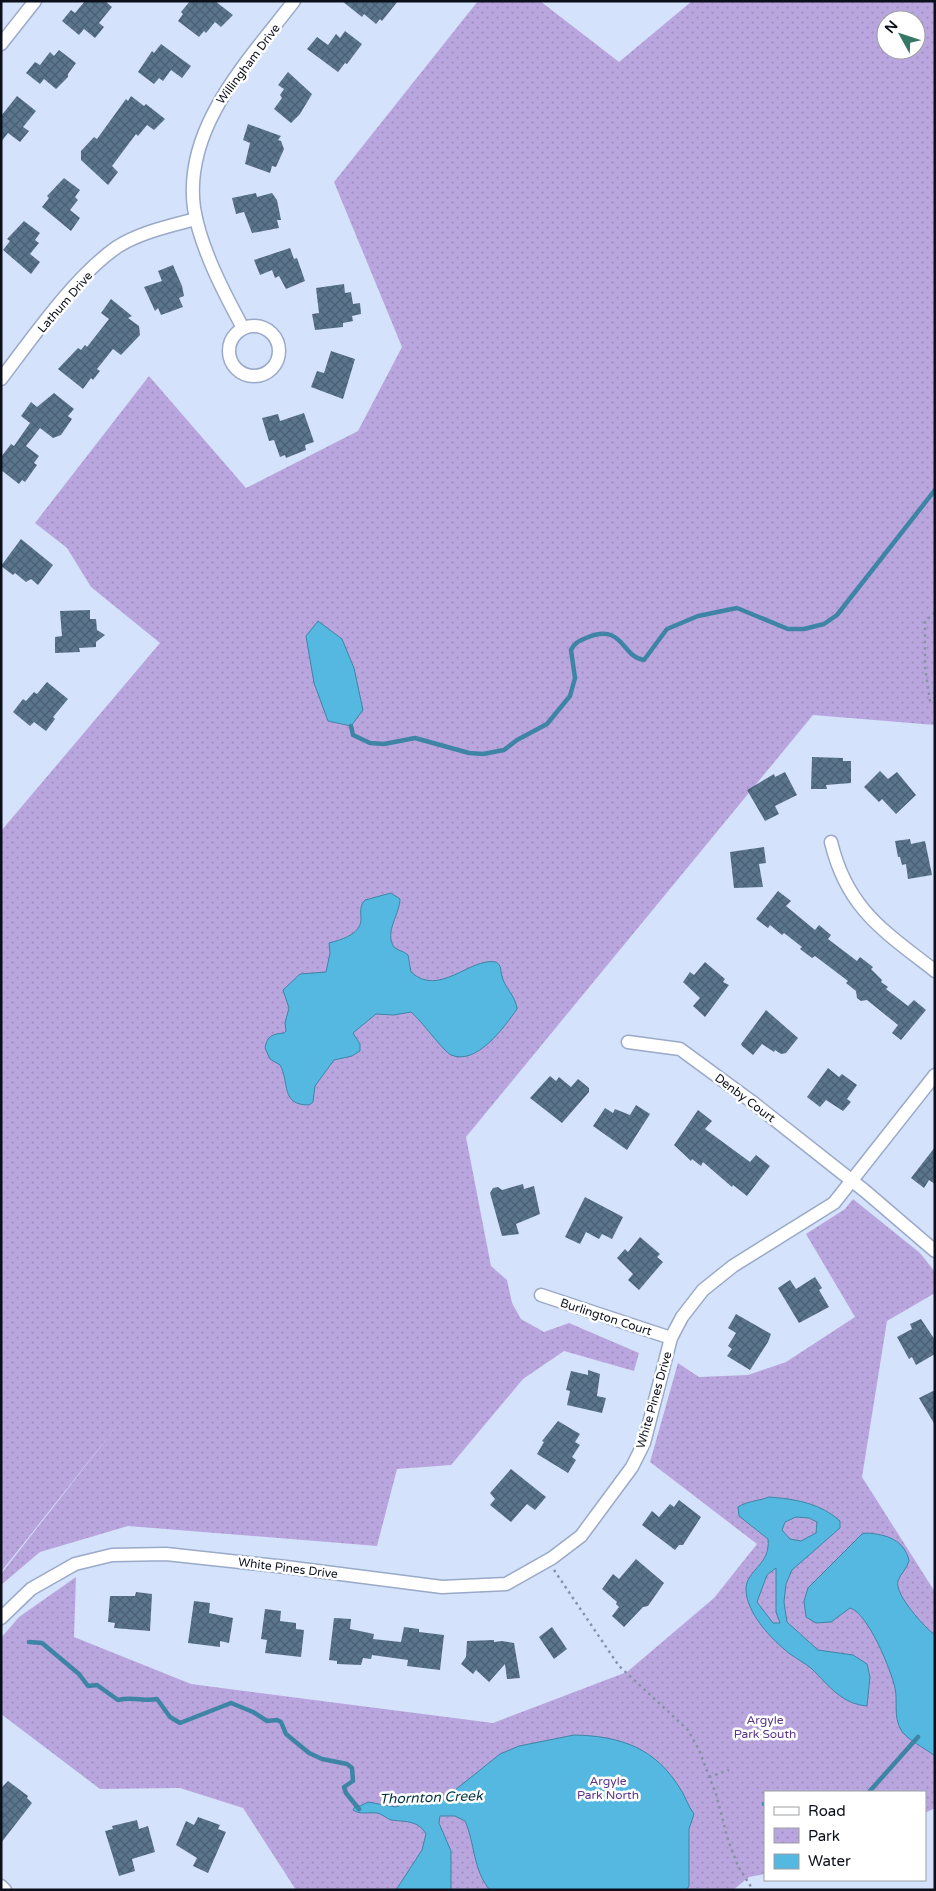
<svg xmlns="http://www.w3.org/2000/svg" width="936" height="1891" font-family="'Varela Round',sans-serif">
<defs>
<pattern id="park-dots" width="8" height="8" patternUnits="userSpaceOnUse" patternTransform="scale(1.25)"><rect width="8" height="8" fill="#baa6de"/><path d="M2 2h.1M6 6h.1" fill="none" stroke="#9f8ebe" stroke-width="1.8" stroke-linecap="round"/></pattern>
<pattern id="building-cross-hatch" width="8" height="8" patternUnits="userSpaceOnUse" patternTransform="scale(1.25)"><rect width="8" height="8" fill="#5b758d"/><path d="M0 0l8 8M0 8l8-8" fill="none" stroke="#495e72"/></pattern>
</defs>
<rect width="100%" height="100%" fill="#d5e2fc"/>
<!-- park -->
<g fill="url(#park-dots)" fill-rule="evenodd">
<path d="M478 1H540L619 62 692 1H935V725L813 715 466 1137 491 1266 507 1280 512 1303 521 1319 544 1332 569 1323 639 1353 634 1371 564 1351 523 1379 451 1465 397 1469 377 1546 128 1526 40 1552 1 1585V1574L123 1418 1 1572V831L160 643 91 587 67 548 35 523 149 376 246 488 358 431 402 347 334 182ZM886 20H916V50H886Z"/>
<path d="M853 1199 920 1253 935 1272V1293L887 1321 862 1477 935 1592V1808L925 1813V1792H765V1874L749 1877 733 1890H296L243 1808 180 1788 100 1789 1 1714V1638L19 1617 76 1577 74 1637 191 1684 493 1723 627 1672 714 1598 757 1544 650 1462 678 1363 699 1377 748 1375 786 1362 855 1317 806 1234 845 1209Z"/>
</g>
<!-- water -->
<g fill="#54b8e0" stroke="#3e85a5" fill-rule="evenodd">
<path d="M318 621 342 639 354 668 363 710 351 726 328 721 314 683 306 636Z"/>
<path d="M391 893 400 899C400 914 384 932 394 947 398 951 404 951 408 955L411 972C439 998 470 957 496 962 502 966 500 969 502 976 504 987 516 996 517 1009 505 1026 477 1066 451 1055 444 1052 420 1019 411 1012L394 1015 376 1014 353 1033 360 1044V1051L352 1056 334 1060 315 1086 313 1102 309 1105C280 1105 290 1083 280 1065L270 1059 265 1048C267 1036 272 1034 284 1033L286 1031 285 1023 289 1008 283 990 300 974 326 972 330 953 329 943C340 940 360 935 361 920 361 912 359 907 365 900Z"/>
<path d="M769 1497C795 1499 820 1503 840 1521V1528L792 1570 786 1584 784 1602 787 1622 818 1650 853 1655 867 1664 870 1677 867 1706C842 1704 829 1686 812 1669 805 1663 797 1659 790 1654 772 1640 746 1613 746 1589 746 1570 771 1565 768 1539L739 1516 738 1507C747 1501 759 1501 769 1497ZM796 1517 809 1518 817 1522 816 1533 801 1541 790 1539 782 1530 785 1522ZM776 1568V1612L780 1623H773L757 1602 767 1575Z"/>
<path d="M866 1533C886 1534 905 1540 909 1561 907 1569 900 1574 898 1581 894 1594 925 1628 935 1635V1756C925 1748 907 1740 901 1730 893 1716 898 1702 895 1688 891 1670 868 1613 850 1608L831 1622 816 1623 806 1617 804 1601 808 1588 862 1534Z"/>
<path d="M574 1735C621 1736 656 1748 681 1790 686 1798 688 1806 694 1814L689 1829V1886L686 1890H490C473 1871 475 1843 465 1821L455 1816H440L439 1823 451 1851V1890H396L422 1850 426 1834C418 1820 405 1822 391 1820 386 1818 382 1814 377 1813 369 1812 360 1815 353 1810L356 1805 360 1806 368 1802 396 1807 422 1798 450 1794 500 1754 519 1746Z"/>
</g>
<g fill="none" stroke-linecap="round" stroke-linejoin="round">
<!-- stream -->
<g stroke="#3e85a5" stroke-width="4.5">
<path d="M351 726 353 735 370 743 384 744 415 738 469 753 483 754 504 750 517 740 547 724 570 696 575 678 571 650C574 643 579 641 586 638 624 622 621 657 644 660L667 629 698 616 737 608 788 629H804L824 624 837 615 935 490"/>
<path d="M29 1642 42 1643 79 1674 88 1686 97 1685 118 1700C133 1696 144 1702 157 1699L170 1717 180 1723 231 1703 253 1712 267 1721 277 1720 281 1722 286 1734 309 1753 322 1759 347 1764 352 1768 353 1781 344 1787 346 1793 359 1809"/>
<path d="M869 1792 918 1737"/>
<path d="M764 1804H765"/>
</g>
</g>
<!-- building -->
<g fill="url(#building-cross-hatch)">
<path d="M85 1H105L112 7 99 23 104 27 95 38 84 29 79 35 62 21 71 10 75 13Z"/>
<path d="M190 1H215L233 15 221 27 215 22 206 33 204 31 199 37 178 21 183 14 181 12Z"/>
<path d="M342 1H398L382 21 380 19 376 24 364 14 362 17Z"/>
<path d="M345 31 362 44 347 64 345 63 338 72 307 49 317 37 328 45 336 34 340 38Z"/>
<path d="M161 44 191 66 182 78 171 70 163 81 159 78 154 84 138 72 152 51 154 53Z"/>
<path d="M59 50 76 63 68 74V77L56 89 44 79 40 84 26 73 35 62 40 65 50 52 54 56Z"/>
<path d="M288 72 312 94 300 114 291 123 274 109 282 98 280 95 284 89 278 85Z"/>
<path d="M17 96 36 111 23 127 29 131 20 142 8 133 1 142V116Z"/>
<path d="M131 96 144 106 146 104 165 119 154 130 147 125 138 136 136 134 112 166 118 172 108 185 81 160V151L94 137 97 139 126 99 128 101Z"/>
<path d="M248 124 281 136 278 140 281 141 284 149 276 167 272 166 270 173 245 164 250 143 243 140Z"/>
<path d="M64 178 80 190 75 197 78 200 70 210 80 218 71 231 42 207 49 198 47 196Z"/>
<path d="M256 193 257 197 272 193 277 200 281 220H277L279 228 252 233 244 212 236 214 232 198Z"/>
<path d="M24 221 40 233 35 240 39 243 30 254 40 262 31 274 3 250 10 241 7 239Z"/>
<path d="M290 248 294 259 297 258 305 281 286 289 279 276 275 278 272 270 260 275 254 260Z"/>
<path d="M173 265 182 286 184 296 179 298 183 307 161 315 158 308 155 311 144 287 162 281 158 271Z"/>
<path d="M344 284 345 293 351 292 353 304 360 303 361 314 352 316 353 321 343 323V327L315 330 312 314 319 313 316 288Z"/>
<path d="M111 299 132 316 128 318 139 326 140 335 121 355 113 349 97 369 100 371 93 380 91 378 83 389 58 369 78 348 81 350 85 345 87 347 109 319 101 313Z"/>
<path d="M331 351 355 359 343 399 311 387 317 371 324 373Z"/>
<path d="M54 393 74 409 68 416 72 419 61 435 53 438 40 428 26 446 39 456 34 463 37 465 25 482 22 480 19 484 1 470V457L11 444 14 446 30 423 21 416 31 402 37 407Z"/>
<path d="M304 413 314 442 305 445 306 450 286 458 285 455 280 457 274 440 269 441 262 418 278 414 280 421Z"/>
<path d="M21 539 53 565 38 585 31 579 26 582 15 573 13 575 1 566Z"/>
<path d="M90 610V619H96L97 630 105 635 96 642V647L79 648 80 652 55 653V637L62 636 60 611Z"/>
<path d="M47 682 68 699 53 717 55 719 46 731 34 722 30 726 13 712 23 699 26 701 34 692 37 694Z"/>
<path d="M812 757 843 758V761H851V783L826 785 827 789H811Z"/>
<path d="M880 771 888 779 897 772 916 795 896 814 882 799 879 802 864 787Z"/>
<path d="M785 772 797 795 775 806 779 814 765 821 747 790 774 774 775 777Z"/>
<path d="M910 839 911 844 925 841 932 875 908 879 906 864 902 865 900 857H898L895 841Z"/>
<path d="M764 847 766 863 759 864 763 887 734 888 730 852Z"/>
<path d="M778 891 791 901 786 906 815 930 819 925 831 935 828 939 857 961 860 957 873 967 871 969 882 980 881 982 888 987 886 989 908 1006 914 1000 926 1010 901 1040 892 1033 898 1025 867 1000 861 1001 857 998 856 991 846 983 848 981 815 956 812 958 800 949 802 947 784 933 782 935 770 925 768 928 756 919Z"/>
<path d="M705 962 725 979 723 982 729 985 705 1017 693 1006 700 998 683 982 690 972 694 975Z"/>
<path d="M766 1010 798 1038 786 1053 781 1054 775 1050 774 1052 762 1044 753 1055 742 1046 741 1044Z"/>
<path d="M828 1068 839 1077 842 1074 857 1085 847 1099 851 1102 843 1111 826 1100 820 1107 807 1097Z"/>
<path d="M550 1076 556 1081 559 1077 571 1087 578 1079 589 1088V1092L562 1123 530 1098Z"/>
<path d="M636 1105 650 1114 627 1150 593 1126 605 1108 613 1113 615 1109 630 1115Z"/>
<path d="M698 1110 712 1121 705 1129 750 1162 756 1155 770 1166 747 1196 733 1185 732 1187 703 1162 701 1166 692 1159 691 1161 674 1145Z"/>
<path d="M935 1147V1184L929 1180 924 1188 911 1178Z"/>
<path d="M523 1184 524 1189 534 1186 540 1214 516 1224 519 1234 502 1236 490 1193 493 1188 498 1187 502 1190Z"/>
<path d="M585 1197 623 1217 612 1239 602 1234 599 1239 586 1232 580 1244 565 1237Z"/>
<path d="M640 1237 660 1254 657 1257 663 1262 639 1290 628 1280 633 1274 617 1258 625 1249 628 1252Z"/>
<path d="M815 1277 822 1288 819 1290 829 1307 799 1323 778 1288 790 1280 796 1289Z"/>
<path d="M736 1314 771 1334 768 1342 750 1370 727 1356 732 1349 728 1346 736 1333 728 1328Z"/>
<path d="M921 1319 935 1340V1354L916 1365 912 1357 909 1359 897 1337 912 1329 910 1324Z"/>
<path d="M588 1370 600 1374 597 1396 606 1398 602 1413 567 1405 570 1391 566 1390 571 1371 588 1375Z"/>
<path d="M935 1390V1425L919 1398Z"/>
<path d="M558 1421 580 1434 575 1442 580 1445 572 1457 576 1460 568 1473 537 1454 544 1442 542 1441Z"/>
<path d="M511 1469 546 1497 535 1510 527 1504 511 1522 490 1505 495 1499 490 1493Z"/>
<path d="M679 1500 701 1517 683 1545H679L675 1550 642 1525 652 1511 659 1517 670 1504 674 1507Z"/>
<path d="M636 1559 664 1583 648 1606 643 1607 624 1627 612 1616 619 1607 616 1604 617 1602 602 1589 613 1574 619 1579Z"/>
<path d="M136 1592 152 1594 150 1631 114 1628 115 1623 108 1622 110 1596H135Z"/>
<path d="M194 1601 210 1603 209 1613 233 1618 229 1643 220 1641V1647L188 1643Z"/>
<path d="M265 1609 281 1611 280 1621 296 1623V1629L304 1630 301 1657 265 1653 267 1640 261 1639Z"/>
<path d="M334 1618 351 1619 350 1629 374 1634 373 1639 401 1642 404 1627 419 1629V1632L444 1635 440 1670 407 1666 408 1660 372 1655 371 1659 363 1658 361 1665 337 1664V1661L329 1660Z"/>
<path d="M552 1627 567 1649 554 1659 539 1637Z"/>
<path d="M494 1640V1642L502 1641 514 1643 520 1678 507 1679 505 1664 489 1682 476 1670 473 1674 461 1664 466 1657 467 1641Z"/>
<path d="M8 1781 28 1796 27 1798 32 1803 1 1843V1788Z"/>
<path d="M198 1817 220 1825 218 1829 226 1832 208 1873 193 1866 197 1858 176 1845 186 1821 194 1825Z"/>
<path d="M137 1820 139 1829 148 1826 155 1852 132 1859 135 1871 119 1876 105 1831 113 1829 112 1826Z"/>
</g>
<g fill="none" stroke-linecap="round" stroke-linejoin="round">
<defs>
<g id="street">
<path d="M1 44 35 1"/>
<circle cx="254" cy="351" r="25"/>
<path d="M243 328C224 293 200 247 194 208 183 127 249 60 294 1"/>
<path d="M1 379C33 337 74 277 117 247 141 232 170 226 196 219"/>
<path d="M831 842C847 909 884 931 935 971"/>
<path d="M628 1042 680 1049 751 1101 865 1191 935 1251"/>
<path d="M541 1295 671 1338"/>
<path d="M1 1618 31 1589 75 1564 112 1555 166 1554 286 1567 442 1587 506 1584 552 1558 581 1536 632 1467 644 1443 671 1338 682 1317 703 1290 733 1266 834 1203 935 1075"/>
<path d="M1 1886 5 1890"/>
</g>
</defs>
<!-- street casing -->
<use href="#street" stroke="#99a9c7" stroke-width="15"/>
<!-- path -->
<g stroke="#8892a6" stroke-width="2.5" stroke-dasharray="2.5 4" stroke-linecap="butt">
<path d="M935 613 925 621V667L930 701 935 699"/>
<path d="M935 692 932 695 935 698"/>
<path d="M554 1570 619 1666 688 1730 699 1750 716 1794 728 1840 738 1866 753 1890"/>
<path d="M709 1777 729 1770"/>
</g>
<!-- street -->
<use href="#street" stroke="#fff" stroke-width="12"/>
</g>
<g text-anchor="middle" stroke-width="5" stroke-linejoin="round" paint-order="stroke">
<!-- street labels -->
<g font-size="12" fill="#0a0f1a" stroke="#fff">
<text transform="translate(248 64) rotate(-53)" y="4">Willingham Drive</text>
<text transform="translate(65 302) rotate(-49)" y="4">Lathum Drive</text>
<text transform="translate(745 1098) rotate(37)" y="4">Denby Court</text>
<text transform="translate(606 1317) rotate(18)" y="4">Burlington Court</text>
<text transform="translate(654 1400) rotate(-74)" y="4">White Pines Drive</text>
<text transform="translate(288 1568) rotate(7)" y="4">White Pines Drive</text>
</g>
<!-- park labels -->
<g font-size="12" fill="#5a348b" stroke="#fff">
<text x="765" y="1724">Argyle<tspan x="765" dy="14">Park South</tspan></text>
<text x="608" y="1785">Argyle<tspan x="608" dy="14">Park North</tspan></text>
</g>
<!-- water labels -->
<g font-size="14" font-style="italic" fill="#023242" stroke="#fff">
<text transform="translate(431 1797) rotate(-2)" y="5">Thornton Creek</text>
</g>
</g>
<!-- border -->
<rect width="936" height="1891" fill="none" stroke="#0a0f1a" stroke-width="5"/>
<!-- legend -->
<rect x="764" y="1791" width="162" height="90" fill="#ffffff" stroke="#9d9fa3"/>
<rect x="774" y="1807" width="25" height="8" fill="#ffffff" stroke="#9d9fa3"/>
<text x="808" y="1816" font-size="15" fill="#0a0f1a">Road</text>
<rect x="774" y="1828" width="25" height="15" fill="url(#park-dots)" stroke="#9d9fa3"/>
<text x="808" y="1841" font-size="15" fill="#0a0f1a">Park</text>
<rect x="774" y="1854" width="25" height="15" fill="#54b8e0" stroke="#9d9fa3"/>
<text x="808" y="1866" font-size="15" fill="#0a0f1a">Water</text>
<!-- north arrow -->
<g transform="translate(901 35) rotate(310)"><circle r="24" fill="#ffffff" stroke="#9d9fa3"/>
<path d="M0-4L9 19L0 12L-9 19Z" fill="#367665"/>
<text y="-8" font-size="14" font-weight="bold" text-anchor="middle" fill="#0a0f1a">N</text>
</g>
</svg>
